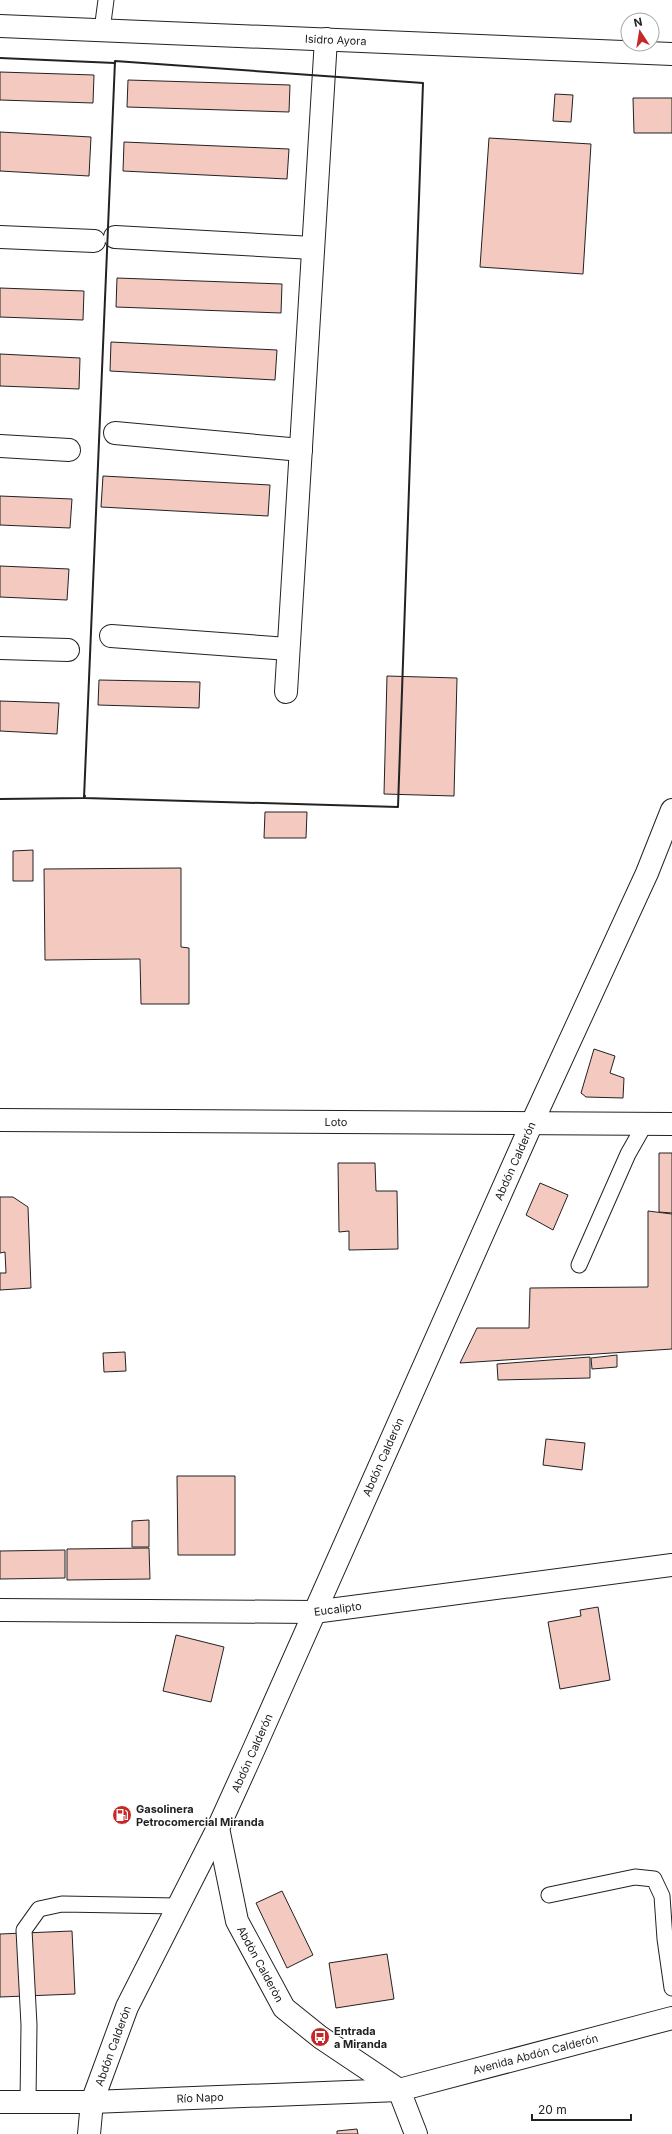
<svg xmlns="http://www.w3.org/2000/svg" width="672" height="2134" font-family="Inter,sans-serif">
<rect width="100%" height="100%" fill="#fff"/>
<!-- building -->
<g fill="#f3c9c0" stroke="#222">
<path d="M0 72 94 75 93 103 0 100Z"/>
<path d="M128 80 290 85 289 112 127 107Z"/>
<path d="M555 94 573 95 571 122 553 121Z"/>
<path d="M633 98H672V133H634Z"/>
<path d="M0 132 91 137 89 176 0 171Z"/>
<path d="M489 138 591 144 583 274 480 267Z"/>
<path d="M124 142 289 149 287 179 123 171Z"/>
<path d="M117 278 282 284 281 313 116 307Z"/>
<path d="M0 288 84 291 83 320 0 317Z"/>
<path d="M111 342 277 350 275 380 110 371Z"/>
<path d="M0 354 80 358 79 389 0 386Z"/>
<path d="M103 476 270 485 268 516 101 507Z"/>
<path d="M0 496 72 499 70 528 0 525Z"/>
<path d="M0 566 69 569 67 600 0 597Z"/>
<path d="M387 676 457 678 454 796 384 794Z"/>
<path d="M99 680 200 682 199 708 98 705Z"/>
<path d="M0 701 59 703 57 734 0 731Z"/>
<path d="M265 812H307L306 838H264Z"/>
<path d="M33 850V881H13V851Z"/>
<path d="M181 868V947L189 948V1004H141L140 959 45 960 44 869Z"/>
<path d="M594 1049 615 1056 610 1073 624 1078 623 1098 586 1097 581 1093Z"/>
<path d="M659 1153H672V1213L659 1212Z"/>
<path d="M338 1163H375L376 1191H397L398 1249 349 1250V1231L339 1232Z"/>
<path d="M540 1183 568 1195 553 1230 526 1215Z"/>
<path d="M0 1197H13L28 1207 31 1288 0 1290V1273H6L5 1252 0 1253Z"/>
<path d="M648 1211 672 1214V1349L460 1363 477 1328H529L530 1288 648 1287Z"/>
<path d="M125 1352 126 1371 104 1372 103 1353Z"/>
<path d="M617 1355V1367L592 1369 591 1358Z"/>
<path d="M590 1357V1378L498 1380 497 1364Z"/>
<path d="M546 1439 585 1443 582 1470 543 1465Z"/>
<path d="M177 1476H235V1555H178Z"/>
<path d="M149 1520V1547H132V1521Z"/>
<path d="M149 1548 150 1579 67 1580V1549Z"/>
<path d="M65 1550V1578L0 1579V1551Z"/>
<path d="M598 1607 610 1680 560 1689 548 1622 581 1616 580 1610Z"/>
<path d="M176 1635 224 1647 211 1702 163 1691Z"/>
<path d="M282 1891 313 1955 287 1968 256 1903Z"/>
<path d="M72 1931 75 1994 0 1997V1934Z"/>
<path d="M387 1954 394 1999 336 2008 329 1963Z"/>
<path d="M357 2129 358 2134H337V2131Z"/>
</g>
<g fill="none" stroke-linecap="round" stroke-linejoin="round">
<defs>
<g id="lane">
<path d="M102 30 106 0"/>
<path d="M579 1265 628 1154 645 1124"/>
<path d="M549 1895 635 1877 654 1879 662 1896 665 1939 672 1988"/>
<path d="M28 2102 29 2025 24 1930 39 1909 62 1904 177 1906"/>
</g>
<g id="street">
<path id="s1" d="M0 26 672 54"/>
<path d="M0 237 94 241"/>
<path d="M115 237 313 248"/>
<path d="M115 433 301 450"/>
<path d="M0 446 69 450"/>
<path d="M111 636 288 649"/>
<path d="M0 648 68 650"/>
<path d="M286 692 326 39"/>
<path id="s2" d="M0 1120 672 1124"/>
<path id="s3" d="M0 1610 314 1612 672 1565"/>
<path d="M399 2090 416 2134"/>
<path d="M0 2102H92L89 2134"/>
</g>
<g id="secondary">
<path id="s4" d="M672 810 647 873 532 1123 253 1751 218 1828 127 2007 92 2102 399 2090 672 2018"/>
<path id="s5" d="M218 1828 237 1921 284 2008 320 2037 399 2090"/>
</g>
</defs>
<!-- lane casing -->
<use href="#lane" stroke="#222" stroke-width="17"/>
<!-- street casing -->
<use href="#street" stroke="#222" stroke-width="24"/>
<!-- secondary casing -->
<use href="#secondary" stroke="#222" stroke-width="24"/>
<!-- lane -->
<use href="#lane" stroke="#fff" stroke-width="15"/>
<!-- street -->
<use href="#street" stroke="#fff" stroke-width="22"/>
<!-- secondary -->
<use href="#secondary" stroke="#fff" stroke-width="22"/>
<!-- wall -->
<g stroke="#222" stroke-width="2">
<path d="M0 58 115 63"/>
<path d="M115 61 423 83 398 807 84 798Z"/>
<path d="M0 799 84 798 85 796"/>
</g>
</g>
<!-- icons -->
<defs>
<symbol id="fuel-disc" viewBox="-11 -11 22 22"><circle r="9.5" fill="#c62828" stroke="#fff"/><path d="M-5.5-6h7V0h2V4h1.3V-2.5L3-4.5l.8-.8L6-3V5H2.5V1h-1V6h-7ZM-4.2-4.7v3.2H.2V-4.7Z" fill="#fff"/></symbol>
<symbol id="bus-disc" viewBox="-11 -11 22 22"><circle r="9.5" fill="#c62828" stroke="#fff"/><path d="M-5-6H5V4H4V6H2V4H-2V6H-4V4H-5ZM-3.5-4V0h7V-4ZM-3.5 1.2v1.5H-2V1.2ZM2 1.2v1.5H3.5V1.2Z" fill="#fff"/></symbol>
</defs>
<g fill-rule="evenodd">
<use href="#fuel-disc" x="111" y="1804" width="22" height="22"/>
<use href="#bus-disc" x="309" y="2026" width="22" height="22"/>
</g>
<g text-anchor="middle" stroke-width="3" stroke-linejoin="round" paint-order="stroke">
<!-- street labels -->
<g font-size="11" fill="#222" stroke="#fff">
<text dy="4" stroke="none"><textPath href="#s1" startOffset="336">Isidro Ayora</textPath></text>
<text dy="4" stroke="none"><textPath href="#s2" startOffset="336">Loto</textPath></text>
<text transform="translate(515 1161) rotate(-66)" y="4">Abdón Calderón</text>
<text transform="translate(383 1457) rotate(-66)" y="4">Abdón Calderón</text>
<text dy="4" stroke="none"><textPath href="#s3" startOffset="338">Eucalipto</textPath></text>
<text transform="translate(252 1753) rotate(-66)" y="4">Abdón Calderón</text>
<text dy="4" stroke="none"><textPath href="#s5" startOffset="144">Abdòn Calderòn</textPath></text>
<text transform="translate(113 2046) rotate(-70)" y="4">Abdón Calderón</text>
<text dy="4" stroke="none"><textPath href="#s4" startOffset="1865">Avenida Abdón Calderón</textPath></text>
<text dy="4" stroke="none"><textPath href="#s4" startOffset="1525">Río Napo</textPath></text>
</g>
<!-- poi labels -->
<g font-size="11" font-weight="bold" fill="#222" stroke="#fff" text-anchor="start">
<text x="136" y="1813">Gasolinera<tspan x="136" dy="13">Petrocomercial Miranda</tspan></text>
<text x="334" y="2035">Entrada<tspan x="334" dy="13">a Miranda</tspan></text>
</g>
</g>
<!-- north arrow -->
<g transform="translate(640 32) rotate(348)"><circle r="19" fill="#ffffff" stroke="#a7a7a7"/>
<path d="M0-3L7 15L0 10L-7 15Z" fill="#c62828"/>
<text y="-6" font-size="11" font-weight="bold" text-anchor="middle" fill="#222222">N</text>
</g>
<!-- scale -->
<path d="M532 2114v6h99v-6" fill="none" stroke="#222222" stroke-width="2"/>
<text x="538" y="2114" font-size="12" fill="#222222" stroke="#ffffff" stroke-width="3" paint-order="stroke">20 m</text>
</svg>
